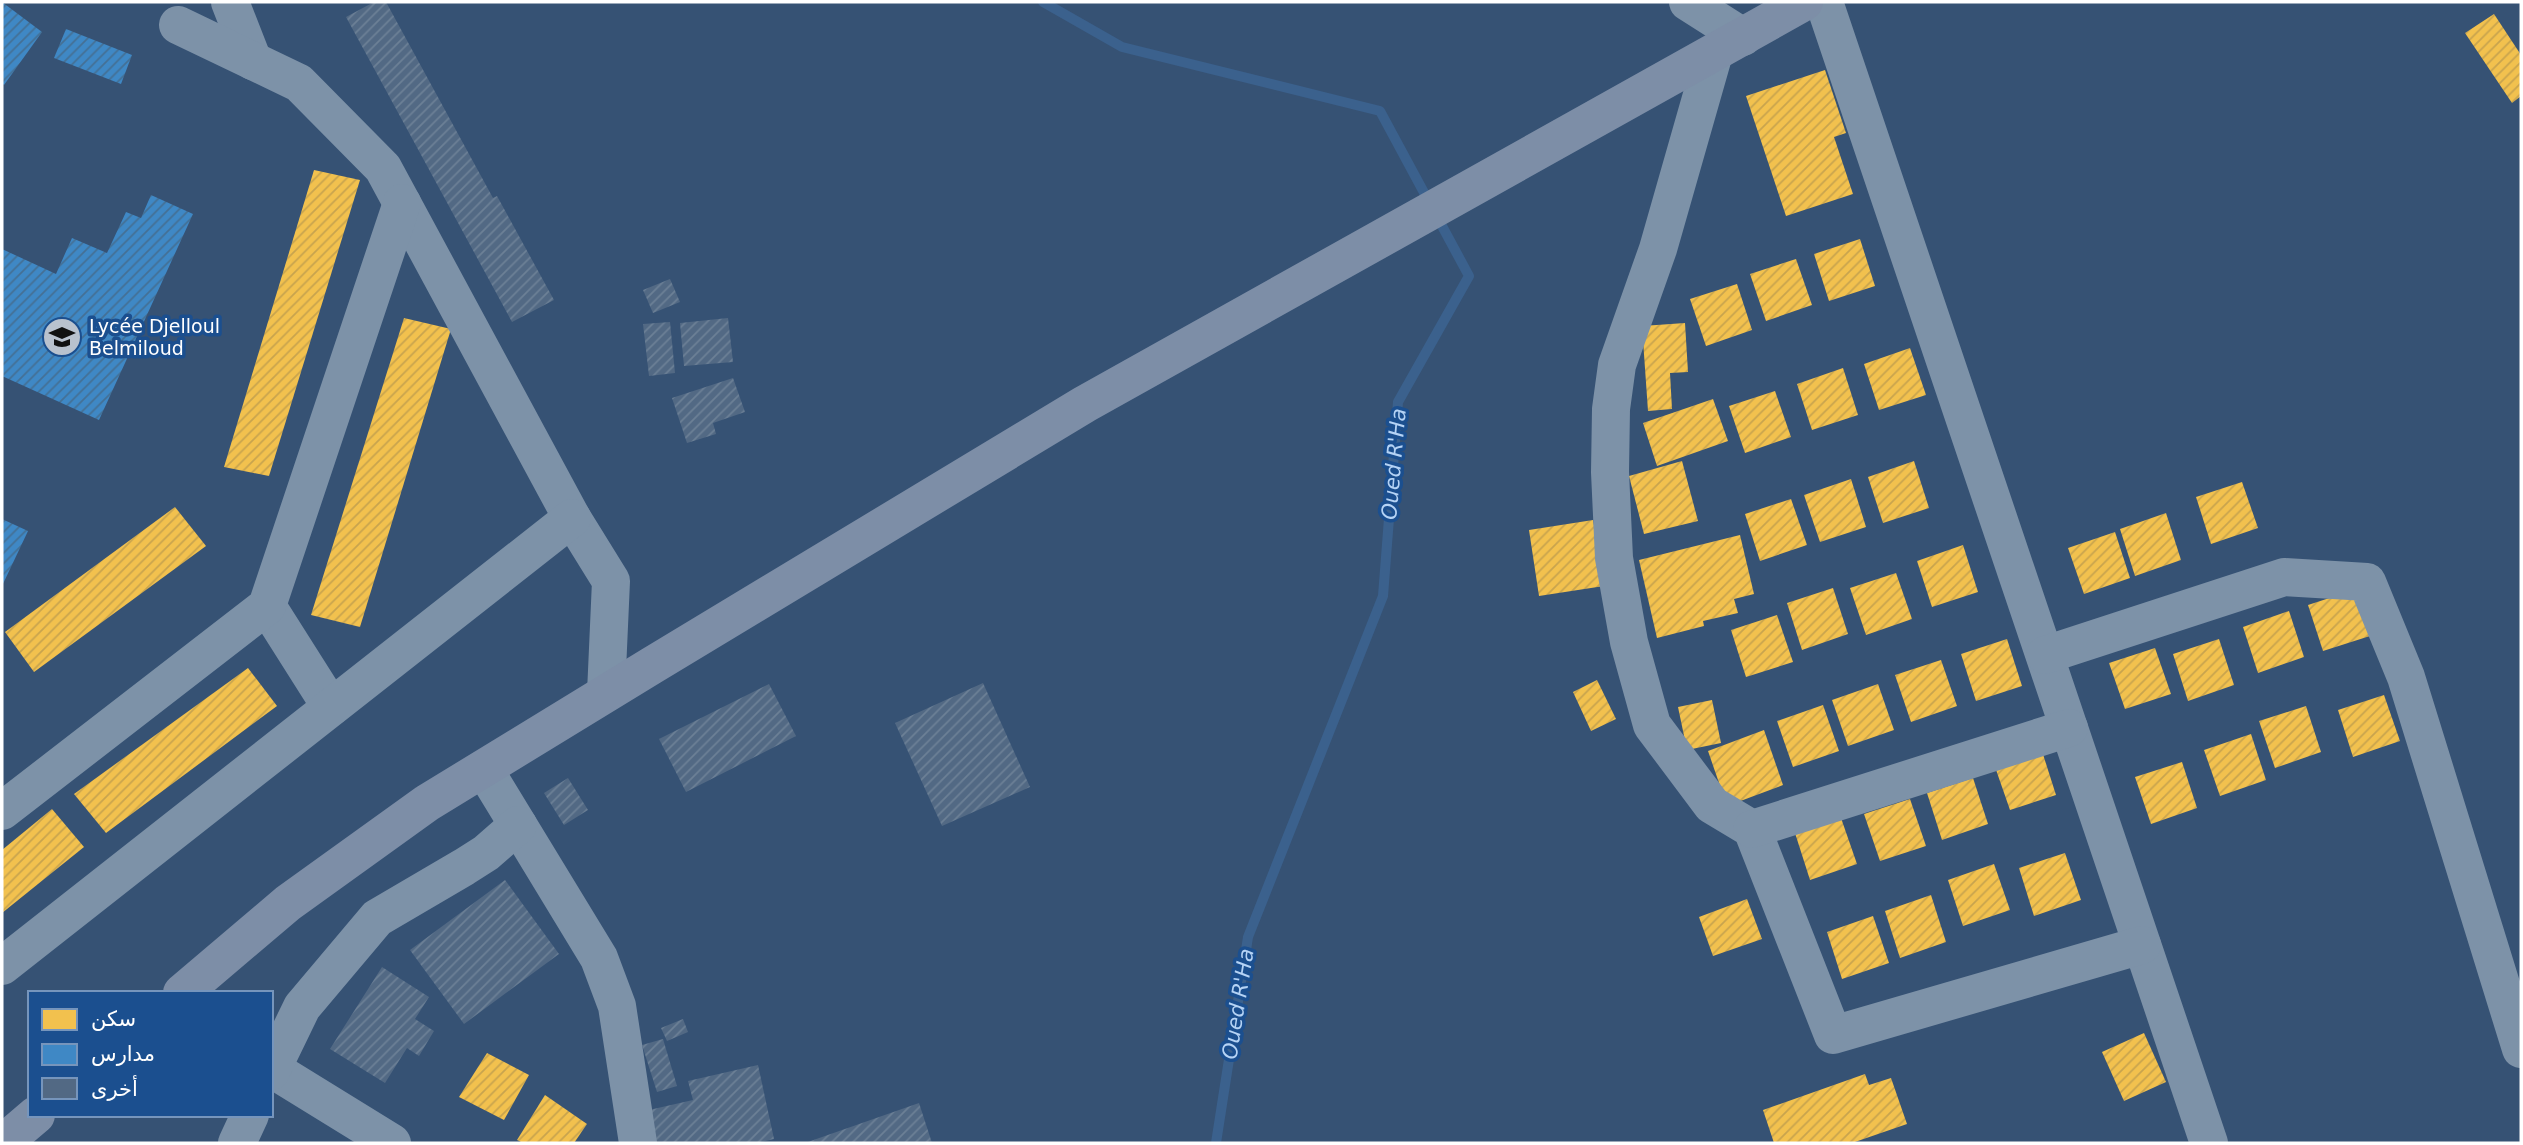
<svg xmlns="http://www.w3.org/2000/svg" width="2523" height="1145" font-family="'DejaVu Sans',Cairo,sans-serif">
<defs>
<pattern id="homes-hatch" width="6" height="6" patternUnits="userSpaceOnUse" patternTransform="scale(1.75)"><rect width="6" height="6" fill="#f2c14e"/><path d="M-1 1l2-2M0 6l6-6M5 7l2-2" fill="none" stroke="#c8a44e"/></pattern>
<pattern id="schools-hatch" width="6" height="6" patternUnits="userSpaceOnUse" patternTransform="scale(1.75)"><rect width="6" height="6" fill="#3f88c5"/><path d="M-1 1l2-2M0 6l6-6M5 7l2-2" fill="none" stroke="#447095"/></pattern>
<pattern id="building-hatch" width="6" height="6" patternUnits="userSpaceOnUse" patternTransform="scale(1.75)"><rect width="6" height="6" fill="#526984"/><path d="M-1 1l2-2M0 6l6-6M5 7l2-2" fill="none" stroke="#6c8096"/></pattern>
</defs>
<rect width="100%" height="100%" fill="#365274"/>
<!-- homes -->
<g fill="url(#homes-hatch)">
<path d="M2494 14 2521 55V96L2512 103 2465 33Z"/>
<path d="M1825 70 1846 133 1834 137 1853 194 1786 216 1746 96Z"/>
<path d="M314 170 360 180 269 476 224 467Z"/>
<path d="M1860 239 1875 286 1829 301 1814 254Z"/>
<path d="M1796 259 1812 305 1766 321 1750 274Z"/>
<path d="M1737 284 1752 330 1706 346 1690 299Z"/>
<path d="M404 318 451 329 360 627 311 615Z"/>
<path d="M1685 323 1688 372 1670 373 1672 409 1648 411 1642 326Z"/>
<path d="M1910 348 1926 395 1879 410 1864 364Z"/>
<path d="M1843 368 1858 415 1812 430 1797 384Z"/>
<path d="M1775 391 1791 437 1745 453 1729 406Z"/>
<path d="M1713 399 1728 441 1657 466 1643 423Z"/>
<path d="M1682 461 1698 521 1644 534 1629 476Z"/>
<path d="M1914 461 1929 508 1883 523 1868 477Z"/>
<path d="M1851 479 1866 527 1820 542 1804 495Z"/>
<path d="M2242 482 2258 528 2211 544 2196 497Z"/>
<path d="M1791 499 1807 545 1760 561 1745 514Z"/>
<path d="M175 507 206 546 34 672 5 632Z"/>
<path d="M2166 513 2181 560 2135 576 2120 529Z"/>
<path d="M1593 520 1604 586 1539 596 1529 530Z"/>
<path d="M2115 532 2130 578 2084 594 2068 548Z"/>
<path d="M1740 535 1754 594 1734 599 1738 613 1703 621 1704 626 1657 638 1639 560Z"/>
<path d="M1963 545 1978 592 1932 607 1917 561Z"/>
<path d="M1896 573 1912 619 1866 635 1850 588Z"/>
<path d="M1833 588 1848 634 1802 650 1787 603Z"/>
<path d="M2354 590 2370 636 2323 651 2308 605Z"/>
<path d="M2289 611 2304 657 2258 673 2243 627Z"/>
<path d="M1777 615 1793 662 1746 677 1731 630Z"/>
<path d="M2007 639 2022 686 1976 701 1961 654Z"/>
<path d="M2219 639 2234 685 2188 701 2173 654Z"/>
<path d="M2155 648 2171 694 2125 709 2109 663Z"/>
<path d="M1941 660 1957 706 1911 722 1895 675Z"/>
<path d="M248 668 277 706 106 833 74 794Z"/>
<path d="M1597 680 1616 719 1591 731 1573 692Z"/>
<path d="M1878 684 1894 730 1848 746 1832 700Z"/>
<path d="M2384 695 2400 741 2353 757 2338 710Z"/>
<path d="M1712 700 1721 743 1687 750 1678 707Z"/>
<path d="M1823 705 1839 751 1793 767 1777 721Z"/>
<path d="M2306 706 2321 752 2275 768 2259 721Z"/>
<path d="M1764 730 1783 785 1727 806 1708 751Z"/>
<path d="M2251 734 2266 780 2220 796 2204 750Z"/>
<path d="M2041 748 2056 795 2010 810 1994 764Z"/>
<path d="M2182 762 2197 808 2151 824 2135 777Z"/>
<path d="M1973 778 1988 824 1942 840 1927 793Z"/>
<path d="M1910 799 1926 846 1880 861 1864 814Z"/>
<path d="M52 809 84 847 2 913V850Z"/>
<path d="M1841 818 1857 864 1810 880 1795 833Z"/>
<path d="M2065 853 2081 900 2034 916 2019 868Z"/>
<path d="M1994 864 2010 910 1963 926 1948 880Z"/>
<path d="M1931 895 1946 942 1900 958 1885 911Z"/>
<path d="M1747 899 1762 939 1713 956 1699 917Z"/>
<path d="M1873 916 1889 963 1842 979 1827 932Z"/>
<path d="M2144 1033 2166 1082 2124 1101 2102 1052Z"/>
<path d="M487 1053 529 1075 504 1120 459 1097Z"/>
<path d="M1865 1074 1869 1085 1891 1078 1907 1124 1852 1143H1774L1763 1110Z"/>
<path d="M545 1095 587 1124 574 1143H523L517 1140Z"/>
</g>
<!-- schools -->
<g fill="url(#schools-hatch)">
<path d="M2 2 42 32 4 85 2 83Z"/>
<path d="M66 29 132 55 121 84 54 58Z"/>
<path d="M151 195 193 214 99 420 2 376V249L56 274 72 238 107 253 126 212 141 218Z"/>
<path d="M2 519 28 531 2 586Z"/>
</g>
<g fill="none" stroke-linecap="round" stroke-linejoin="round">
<!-- stream -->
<path stroke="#3b618d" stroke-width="10" d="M1043 2 1122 47 1380 111 1469 276 1398 402 1383 596 1248 937 1216 1143"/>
</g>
<!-- building -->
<g fill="url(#building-hatch)">
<path d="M374 2H386L493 198 497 196 554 300 512 322 346 17Z"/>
<path d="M670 279 680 302 653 313 643 290Z"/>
<path d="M728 318 733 362 684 366 680 323Z"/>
<path d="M670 322 675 373 649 376 643 324Z"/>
<path d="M733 378 745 412 713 423 716 434 687 443 672 398Z"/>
<path d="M983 683 1030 787 942 826 895 723Z"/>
<path d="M769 684 796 736 686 792 659 739Z"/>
<path d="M568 778 588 810 564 825 544 793Z"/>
<path d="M505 880 559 954 464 1024 410 950Z"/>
<path d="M382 967 429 997 415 1019 434 1031 419 1056 407 1048 385 1083 330 1049Z"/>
<path d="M683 1019 688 1032 667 1041 661 1028Z"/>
<path d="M663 1039 677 1086 657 1092 642 1045Z"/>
<path d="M758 1065 774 1139 756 1143H657L649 1110 693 1100 688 1081Z"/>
<path d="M919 1103 932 1143H805Z"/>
</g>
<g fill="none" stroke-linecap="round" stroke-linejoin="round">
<!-- minor -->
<g stroke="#7d92a8" stroke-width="38">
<path d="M230 2 253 61"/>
<path d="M1688 2 1743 37"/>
<path d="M1824 2 2209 1143"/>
<path d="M178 25 299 83 383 168 572 518 611 581 606 693"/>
<path d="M1714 53 1658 249 1617 365 1611 409 1610 472 1614 558 1629 642 1652 725 1712 805 1752 829 1833 1035 2142 945"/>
<path d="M267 606 331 707"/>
<path d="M2045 655 2284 577 2367 582 2406 677 2521 1049"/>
<path d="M484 769 599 958 617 1006 638 1143"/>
<path d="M2 811 267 606 402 203"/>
<path d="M1752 829 2069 728"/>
<path d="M2 966 572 518"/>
<path d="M272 1069 392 1143"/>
<path d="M271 1071 302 1007 377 918 464 867 486 853 518 825"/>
<path d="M237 1143 250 1115"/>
</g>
<!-- primary -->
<g stroke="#7d8ea7" stroke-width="38">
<path d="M182 993 288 903 427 803 651 666 1085 404 1804 2"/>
<path d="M3 1143 36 1115"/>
</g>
</g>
<!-- icons -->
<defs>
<symbol id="school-disc" viewBox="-11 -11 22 22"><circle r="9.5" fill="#b9c2ce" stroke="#1b4f8f"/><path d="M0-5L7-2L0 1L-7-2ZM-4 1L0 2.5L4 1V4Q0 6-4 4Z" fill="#111"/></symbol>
</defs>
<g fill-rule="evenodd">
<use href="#school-disc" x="40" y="315" width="44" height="44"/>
</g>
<g text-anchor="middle" stroke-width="7" stroke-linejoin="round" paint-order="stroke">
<!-- poi labels -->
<g font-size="19" fill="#fff" stroke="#1b4f8f" text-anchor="start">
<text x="89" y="333">Lycée Djelloul<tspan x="89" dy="22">Belmiloud</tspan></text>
</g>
<!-- water labels -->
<g font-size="21" font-style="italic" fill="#b5d3f5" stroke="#1b4f8f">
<text transform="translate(1394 464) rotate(-85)" y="7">Oued R'Ha</text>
<text transform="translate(1238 1004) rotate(-81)" y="7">Oued R'Ha</text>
</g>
</g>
<!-- border -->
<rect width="2523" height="1145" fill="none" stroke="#ffffff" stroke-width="7"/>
<!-- legend -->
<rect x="28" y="991" width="245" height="126" fill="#1b4f8f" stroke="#7695bc" stroke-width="2"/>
<rect x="42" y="1009" width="35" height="21" fill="#f2c14e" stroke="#7695bc" stroke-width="2"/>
<text x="91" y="1026" font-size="21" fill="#ffffff">سكن</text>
<rect x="42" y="1044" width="35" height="21" fill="#3f88c5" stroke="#7695bc" stroke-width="2"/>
<text x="91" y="1061" font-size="21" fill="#ffffff">مدارس</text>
<rect x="42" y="1078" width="35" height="21" fill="#526984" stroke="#7695bc" stroke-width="2"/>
<text x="91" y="1096" font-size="21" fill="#ffffff">أخرى</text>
</svg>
